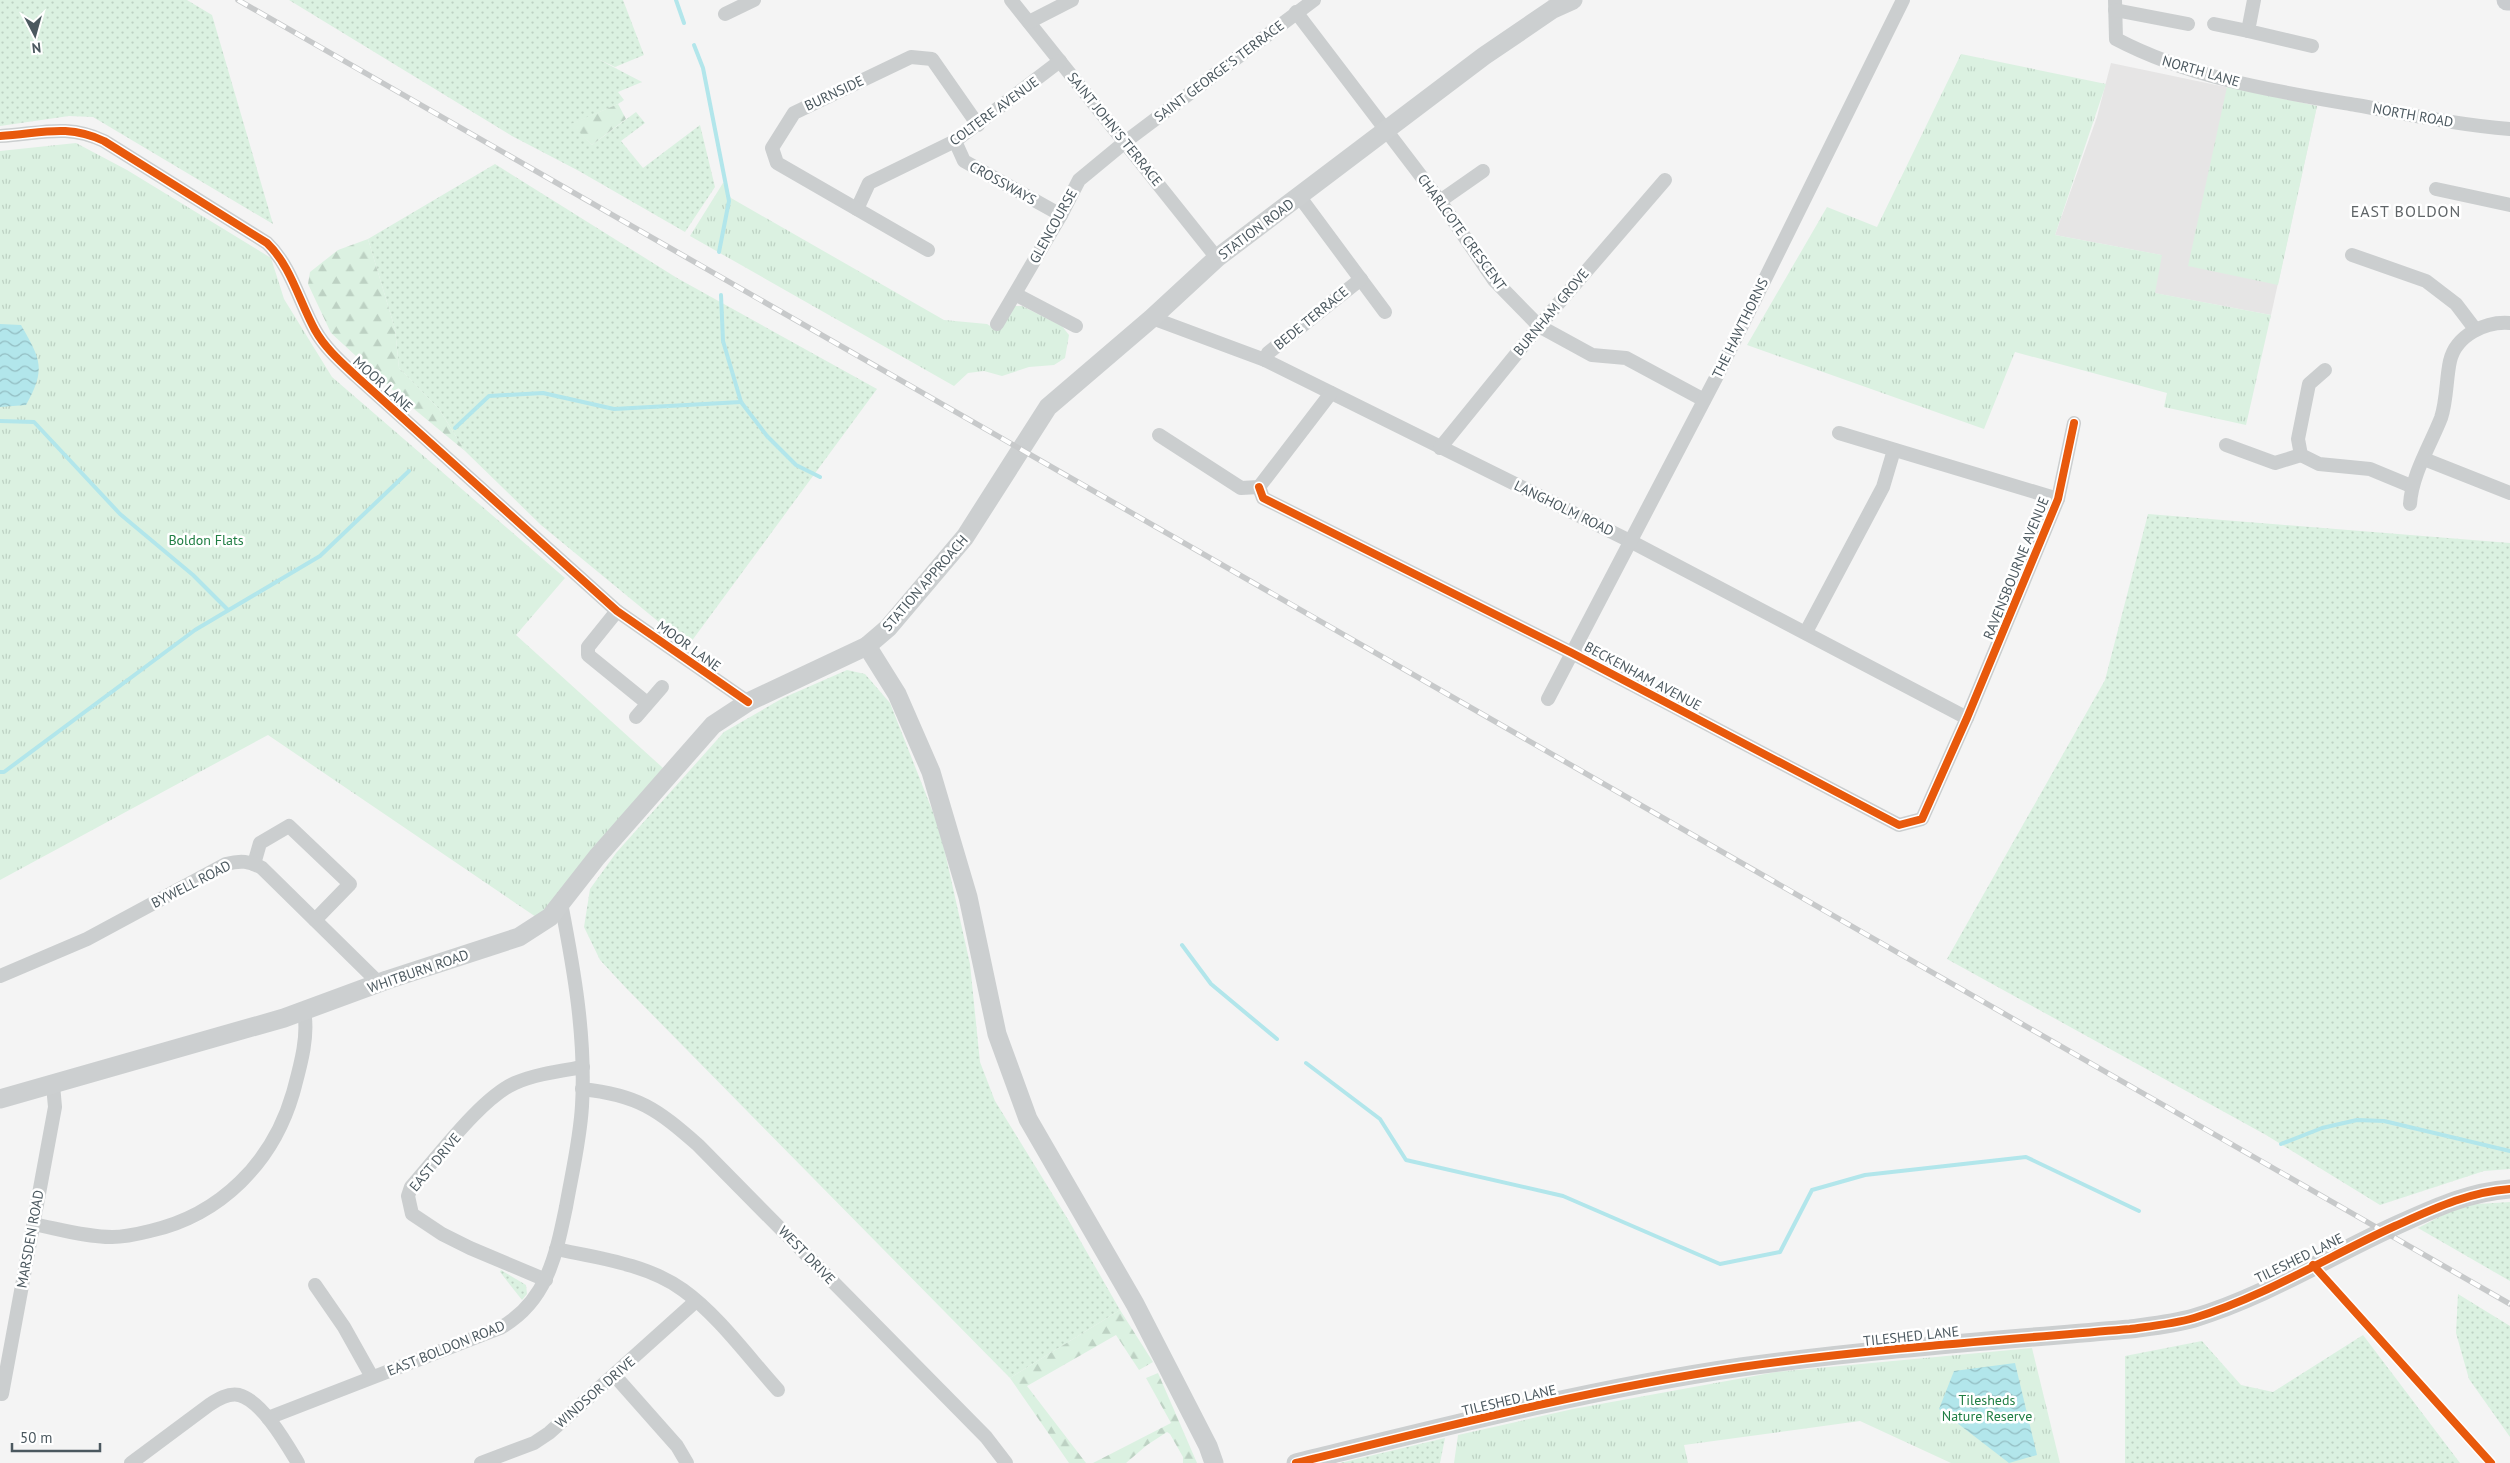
<svg xmlns="http://www.w3.org/2000/svg" width="2510" height="1463" font-family="'PT Sans',sans-serif">
<defs>
<pattern id="grass-dots" width="8" height="8" patternUnits="userSpaceOnUse" patternTransform="scale(1.25)"><rect width="8" height="8" fill="#dbf1e1"/><path d="M2 2h.1M6 6h.1" fill="none" stroke="#bdd1c3" stroke-width="1.8" stroke-linecap="round"/></pattern>
<pattern id="forest-firs" width="22" height="20" patternUnits="userSpaceOnUse" patternTransform="scale(1.25)"><rect width="22" height="20" fill="#dbf1e1"/><path d="M5 1l3.5 6h-7zM16 11l3.5 6h-7z" fill="#bdd1c3"/></pattern>
<pattern id="park-tufts" width="24" height="20" patternUnits="userSpaceOnUse" patternTransform="scale(1.25)"><rect width="24" height="20" fill="#dbf1e1"/><path d="M3 7l-1-3M5 7V3M7 7l1-3M15 17l-1-3M17 17v-4M19 17l1-3" fill="none" stroke="#bdd1c3"/></pattern>
<pattern id="water-waves" width="16" height="10" patternUnits="userSpaceOnUse" patternTransform="scale(1.25)"><rect width="16" height="10" fill="#b2e6eb"/><path d="M0 5q4-4 8 0t8 0" fill="none" stroke="#93bdc2"/></pattern>
</defs>
<rect width="100%" height="100%" fill="#f4f4f4"/>
<!-- education -->
<path fill="#e6e5e5" d="M2111 63 2317 106 2271 315 2154 293 2161 255 2055 235 2097 117Z"/>
<!-- grass -->
<g fill="url(#grass-dots)">
<path d="M0 0H187L212 15 273 224 93 117 69 116 0 126Z"/>
<path d="M289 0H623L644 55 615 67 596 58 642 82 618 92 624 100 618 104 572 124 592 145 636 112 645 123 621 141 643 168 700 125 715 187 685 232 579 171 512 136Z"/>
<path d="M495 164 677 278 877 389 688 646 541 525 465 451 439 409 399 368 395 329 368 239Z"/>
<path d="M2148 514 2510 543V1169L2484 1171 2380 1205 2266 1135 1947 959 2105 680Z"/>
<path d="M847 670 865 674 890 703 940 830 970 964 980 1062 995 1101 1069 1221 1120 1310 1010 1378 626 988 600 960 584 927 590 889 616 853 724 732 783 698Z"/>
<path d="M2510 1202V1281L2418 1228 2462 1205Z"/>
<path d="M501 1270 526 1285 527 1294 522 1300 500 1272Z"/>
<path d="M2458 1294 2510 1326V1437L2469 1379 2456 1333Z"/>
<path d="M2363 1335 2460 1463H2125V1356L2202 1341 2241 1385 2273 1392Z"/>
<path d="M1445 1438 1440 1463H1340Z"/>
</g>
<!-- forest -->
<g fill="url(#forest-firs)">
<path d="M618 104 626 119 592 145 571 124Z"/>
<path d="M368 239 395 329 399 368 439 409 465 451 408 404 331 333 308 284 310 272 338 250Z"/>
<path d="M1120 1310 1153 1362 1139 1370 1116 1335 1027 1386 1086 1463H1069L1010 1378Z"/>
<path d="M1158 1373 1197 1463H1183V1457L1170 1434 1167 1432 1147 1445 1126 1463H1093L1171 1423 1146 1378Z"/>
</g>
<!-- park -->
<g fill="url(#park-tufts)">
<path d="M1961 54 2106 84 2055 235 2162 255 2155 293 2271 315 2246 425 2164 407 2167 393 2015 352 1984 429 1747 345 1827 207 1877 227Z"/>
<path d="M2227 87 2317 106 2278 285 2188 266Z"/>
<path d="M76 143 127 170 271 258 284 299 332 377 565 578 516 635 663 768 539 919 268 735 0 880V151Z"/>
<path d="M723 183 731 198 944 320 987 324 997 330 1015 306H1022L1062 326 1069 335 1065 358 1054 365 1029 367 1002 376 984 371 968 373 954 386 690 236Z"/>
<path d="M2032 1348 2060 1463H1951L1860 1421 1684 1445 1688 1463H1454L1458 1435 1573 1409 1776 1372Z"/>
</g>
<!-- water -->
<g fill="url(#water-waves)">
<path d="M0 324 21 325C41 360 46 369 26 405L0 407Z"/>
<path d="M2015 1363 2037 1455 2009 1463 1939 1409 1954 1371Z"/>
</g>
<g fill="none" stroke-linecap="round" stroke-linejoin="round">
<!-- stream -->
<g stroke="#b2e6eb" stroke-width="4">
<path d="M676 0 684 23"/>
<path d="M694 45 703 68 729 201 719 252"/>
<path d="M721 295 723 341 741 402 767 436 796 465 820 477"/>
<path d="M0 421 34 422 120 514 193 575 228 610"/>
<path d="M455 428 489 396 543 393 614 409 741 402"/>
<path d="M0 772H4L195 630 320 556 409 471"/>
<path d="M1182 945 1211 984 1277 1039"/>
<path d="M1306 1063 1380 1119 1406 1160 1563 1196 1720 1264 1780 1252 1812 1190 1865 1175 2026 1157 2139 1211"/>
<path d="M2281 1144 2322 1128 2357 1120 2384 1121 2510 1151"/>
</g>
<!-- street -->
<g stroke="#cbcecf" stroke-width="14">
<path d="M1011 0 1217 258"/>
<path d="M2115 0 2116 39C2190 78 2274 91 2356 105 2407 114 2458 125 2510 129"/>
<path d="M2254 0 2248 31 2312 46"/>
<path d="M2115 10 2188 24"/>
<path d="M1296 12 1440 201 1494 280 1539 326 1592 355 1626 358 1704 400"/>
<path d="M725 14 754 0"/>
<path d="M1029 22 1072 0"/>
<path d="M2214 24 2248 31"/>
<path d="M0 136C40 134 66 123 104 141L267 243C291 266 299 301 315 330 325 348 341 362 356 376L617 611 748 702"/>
<path d="M955 141 964 161 1061 215"/>
<path d="M2436 189 2510 205"/>
<path d="M1299 196 1385 312"/>
<path d="M1440 201 1483 171"/>
<path d="M857 209 869 183 955 141 1060 61"/>
<path d="M928 250 777 163 772 148 794 113 911 57 932 59 978 125"/>
<path d="M2352 255 2426 281 2456 304 2475 329"/>
<path d="M1015 294 1076 326"/>
<path d="M1152 318 1265 360 1630 541 1967 718"/>
<path d="M997 324 1061 215 1079 180 1125 142 1314 0"/>
<path d="M1265 360 1268 353 1361 279"/>
<path d="M2325 370 2309 384 2298 439 2301 455 2319 464 2370 469 2411 486"/>
<path d="M1839 433 2058 499"/>
<path d="M1159 435 1241 488 1259 487"/>
<path d="M2226 445 2275 463 2301 455"/>
<path d="M1440 448 1539 326 1665 180"/>
<path d="M2424 459 2510 493"/>
<path d="M1259 487 1263 498 1572 653 1899 825 1922 819 1967 718 2058 499 2074 423"/>
<path d="M1259 487 1331 393"/>
<path d="M2410 504C2412 474 2430 446 2441 418 2447 400 2446 379 2450 361 2456 335 2486 321 2510 323"/>
<path d="M617 611 588 647V655L647 703"/>
<path d="M1806 632 1883 487 1894 450"/>
<path d="M1548 699 1719 372 1903 0"/>
<path d="M636 717 662 687"/>
<path d="M254 864 260 843 289 826 350 884 315 920"/>
<path d="M0 976 87 939 226 864C241 860 249 861 262 868L379 983"/>
<path d="M582 1089C638 1095 657 1109 698 1145L986 1437 1006 1463"/>
<path d="M33 1224C59 1229 86 1237 112 1237 125 1237 138 1234 150 1231 221 1215 273 1162 293 1093 300 1067 309 1037 304 1011"/>
<path d="M556 1249C598 1258 647 1264 683 1290 718 1315 749 1358 778 1390"/>
<path d="M546 1280 470 1248 442 1234 412 1214 408 1196 411 1187C437 1158 481 1098 515 1083 536 1074 560 1071 583 1067"/>
<path d="M315 1285 344 1327 372 1377"/>
<path d="M615 1376 677 1446 687 1463"/>
<path d="M2 1394 55 1107 53 1085"/>
<path d="M268 1418 500 1328C547 1302 556 1255 566 1207 572 1173 580 1140 582 1106 586 1037 574 970 561 903"/>
<path d="M131 1463 209 1405C218 1399 228 1393 239 1395 262 1401 286 1443 298 1463"/>
<path d="M481 1463 534 1443 549 1433 696 1301"/>
</g>
<!-- secondary -->
<g stroke="#cccfd0" stroke-width="19">
<path d="M867 646 897 694 931 772 968 897 997 1034 1028 1119 1135 1304 1208 1446 1214 1463"/>
<path d="M0 1099 284 1018 387 980 519 937 550 917 597 857 713 725 748 702 867 646 888 628 965 537 1048 407 1152 318 1217 258 1484 56 1553 9 1573 0"/>
<path d="M1296 1463C1443 1427 1591 1389 1741 1367 1870 1349 2001 1340 2130 1329 2152 1326 2173 1324 2194 1318 2264 1297 2329 1256 2395 1226 2433 1209 2468 1192 2510 1189"/>
</g>
<!-- primary -->
<path stroke="#c9cccf" stroke-width="21" d="M2507 0H2510"/>
<defs>
<path id="rail" d="M238 0 2510 1304"/>
</defs>
<!-- rail casing -->
<use href="#rail" stroke="#c7c9ca" stroke-width="5.5"/>
<!-- rail -->
<use href="#rail" stroke="#fff" stroke-width="4" stroke-dasharray="11" stroke-linecap="butt"/>
<defs>
<g id="cycleway">
<path d="M0 136C40 134 66 123 104 141L267 243C291 266 299 301 315 330 325 348 341 362 356 376L617 611 748 702"/>
<path d="M1259 487 1263 498 1572 653 1899 825 1922 819 1967 718 2058 499 2074 423"/>
<path d="M2313 1265 2491 1463"/>
<path d="M1296 1463C1443 1427 1591 1389 1741 1367 1870 1349 2001 1340 2130 1329 2152 1326 2173 1324 2194 1318 2264 1297 2329 1256 2395 1226 2433 1209 2468 1192 2510 1189"/>
</g>
</defs>
<!-- cycleway casing -->
<use href="#cycleway" stroke="#fff" stroke-width="11"/>
<!-- cycleway -->
<use href="#cycleway" stroke="#e8590c" stroke-width="8"/>
</g>
<g text-anchor="middle" stroke-width="5" stroke-linejoin="round" paint-order="stroke">
<!-- street labels -->
<g font-size="14" fill="#4b585f" stroke="#fff">
<text transform="translate(1219 71) rotate(-37)" y="5">SAINT GEORGE'S TERRACE</text>
<text transform="translate(2201 71) rotate(16)" y="5">NORTH LANE</text>
<text transform="translate(834 93) rotate(-25)" y="5">BURNSIDE</text>
<text transform="translate(994 111) rotate(-36)" y="5">COLTERE AVENUE</text>
<text transform="translate(2413 115) rotate(10)" y="5">NORTH ROAD</text>
<text transform="translate(1115 129) rotate(51)" y="5">SAINT JOHN'S TERRACE</text>
<text transform="translate(1003 183) rotate(29)" y="5">CROSSWAYS</text>
<text transform="translate(1053 226) rotate(-61)" y="5">GLENCOURSE</text>
<text transform="translate(1256 229) rotate(-37)" y="5">STATION ROAD</text>
<text transform="translate(1462 232) rotate(54)" y="5">CHARLCOTE CRESCENT</text>
<text transform="translate(1551 312) rotate(-50)" y="5">BURNHAM GROVE</text>
<text transform="translate(1311 318) rotate(-39)" y="5">BEDE TERRACE</text>
<text transform="translate(1740 328) rotate(-64)" y="5">THE HAWTHORNS</text>
<text transform="translate(383 384) rotate(42)" y="5">MOOR LANE</text>
<text transform="translate(1564 508) rotate(26)" y="5">LANGHOLM ROAD</text>
<text transform="translate(2016 568) rotate(-68)" y="5">RAVENSBOURNE AVENUE</text>
<text transform="translate(925 583) rotate(-49)" y="5">STATION APPROACH</text>
<text transform="translate(689 646) rotate(36)" y="5">MOOR LANE</text>
<text transform="translate(1643 676) rotate(28)" y="5">BECKENHAM AVENUE</text>
<text transform="translate(191 884) rotate(-27)" y="5">BYWELL ROAD</text>
<text transform="translate(418 971) rotate(-19)" y="5">WHITBURN ROAD</text>
<text transform="translate(435 1162) rotate(-50)" y="5">EAST DRIVE</text>
<text transform="translate(30 1239) rotate(-80)" y="5">MARSDEN ROAD</text>
<text transform="translate(807 1255) rotate(46)" y="5">WEST DRIVE</text>
<text transform="translate(2299 1258) rotate(-26)" y="5">TILESHED LANE</text>
<text transform="translate(1911 1336) rotate(-6)" y="5">TILESHED LANE</text>
<text transform="translate(446 1348) rotate(-22)" y="5">EAST BOLDON ROAD</text>
<text transform="translate(595 1392) rotate(-41)" y="5">WINDSOR DRIVE</text>
<text transform="translate(1509 1400) rotate(-13)" y="5">TILESHED LANE</text>
</g>
<!-- park labels -->
<g font-size="14" fill="#1f7e43" stroke="#fff">
<text x="206" y="545">Boldon Flats</text>
<text x="1987" y="1405">Tilesheds<tspan x="1987" dy="16">Nature Reserve</tspan></text>
</g>
<!-- quarter labels -->
<g font-size="16" letter-spacing="1" fill="#5f6467" stroke="#fff">
<text x="2406" y="217">EAST BOLDON</text>
</g>
</g>
<!-- north arrow -->
<g transform="translate(35 35) rotate(174)" stroke="#ffffff" stroke-width="4" paint-order="stroke">
<path d="M0-4L9 19L0 12L-9 19Z" fill="#4b585f"/>
<text y="-8" font-size="14" font-weight="bold" text-anchor="middle" fill="#4b585f">N</text>
</g>
<!-- scale -->
<path d="M12 1443v8h88v-8" fill="none" stroke="#4b585f" stroke-width="2.5"/>
<text x="20" y="1443" font-size="15" fill="#4b585f" stroke="#ffffff" stroke-width="4" paint-order="stroke">50 m</text>
</svg>
